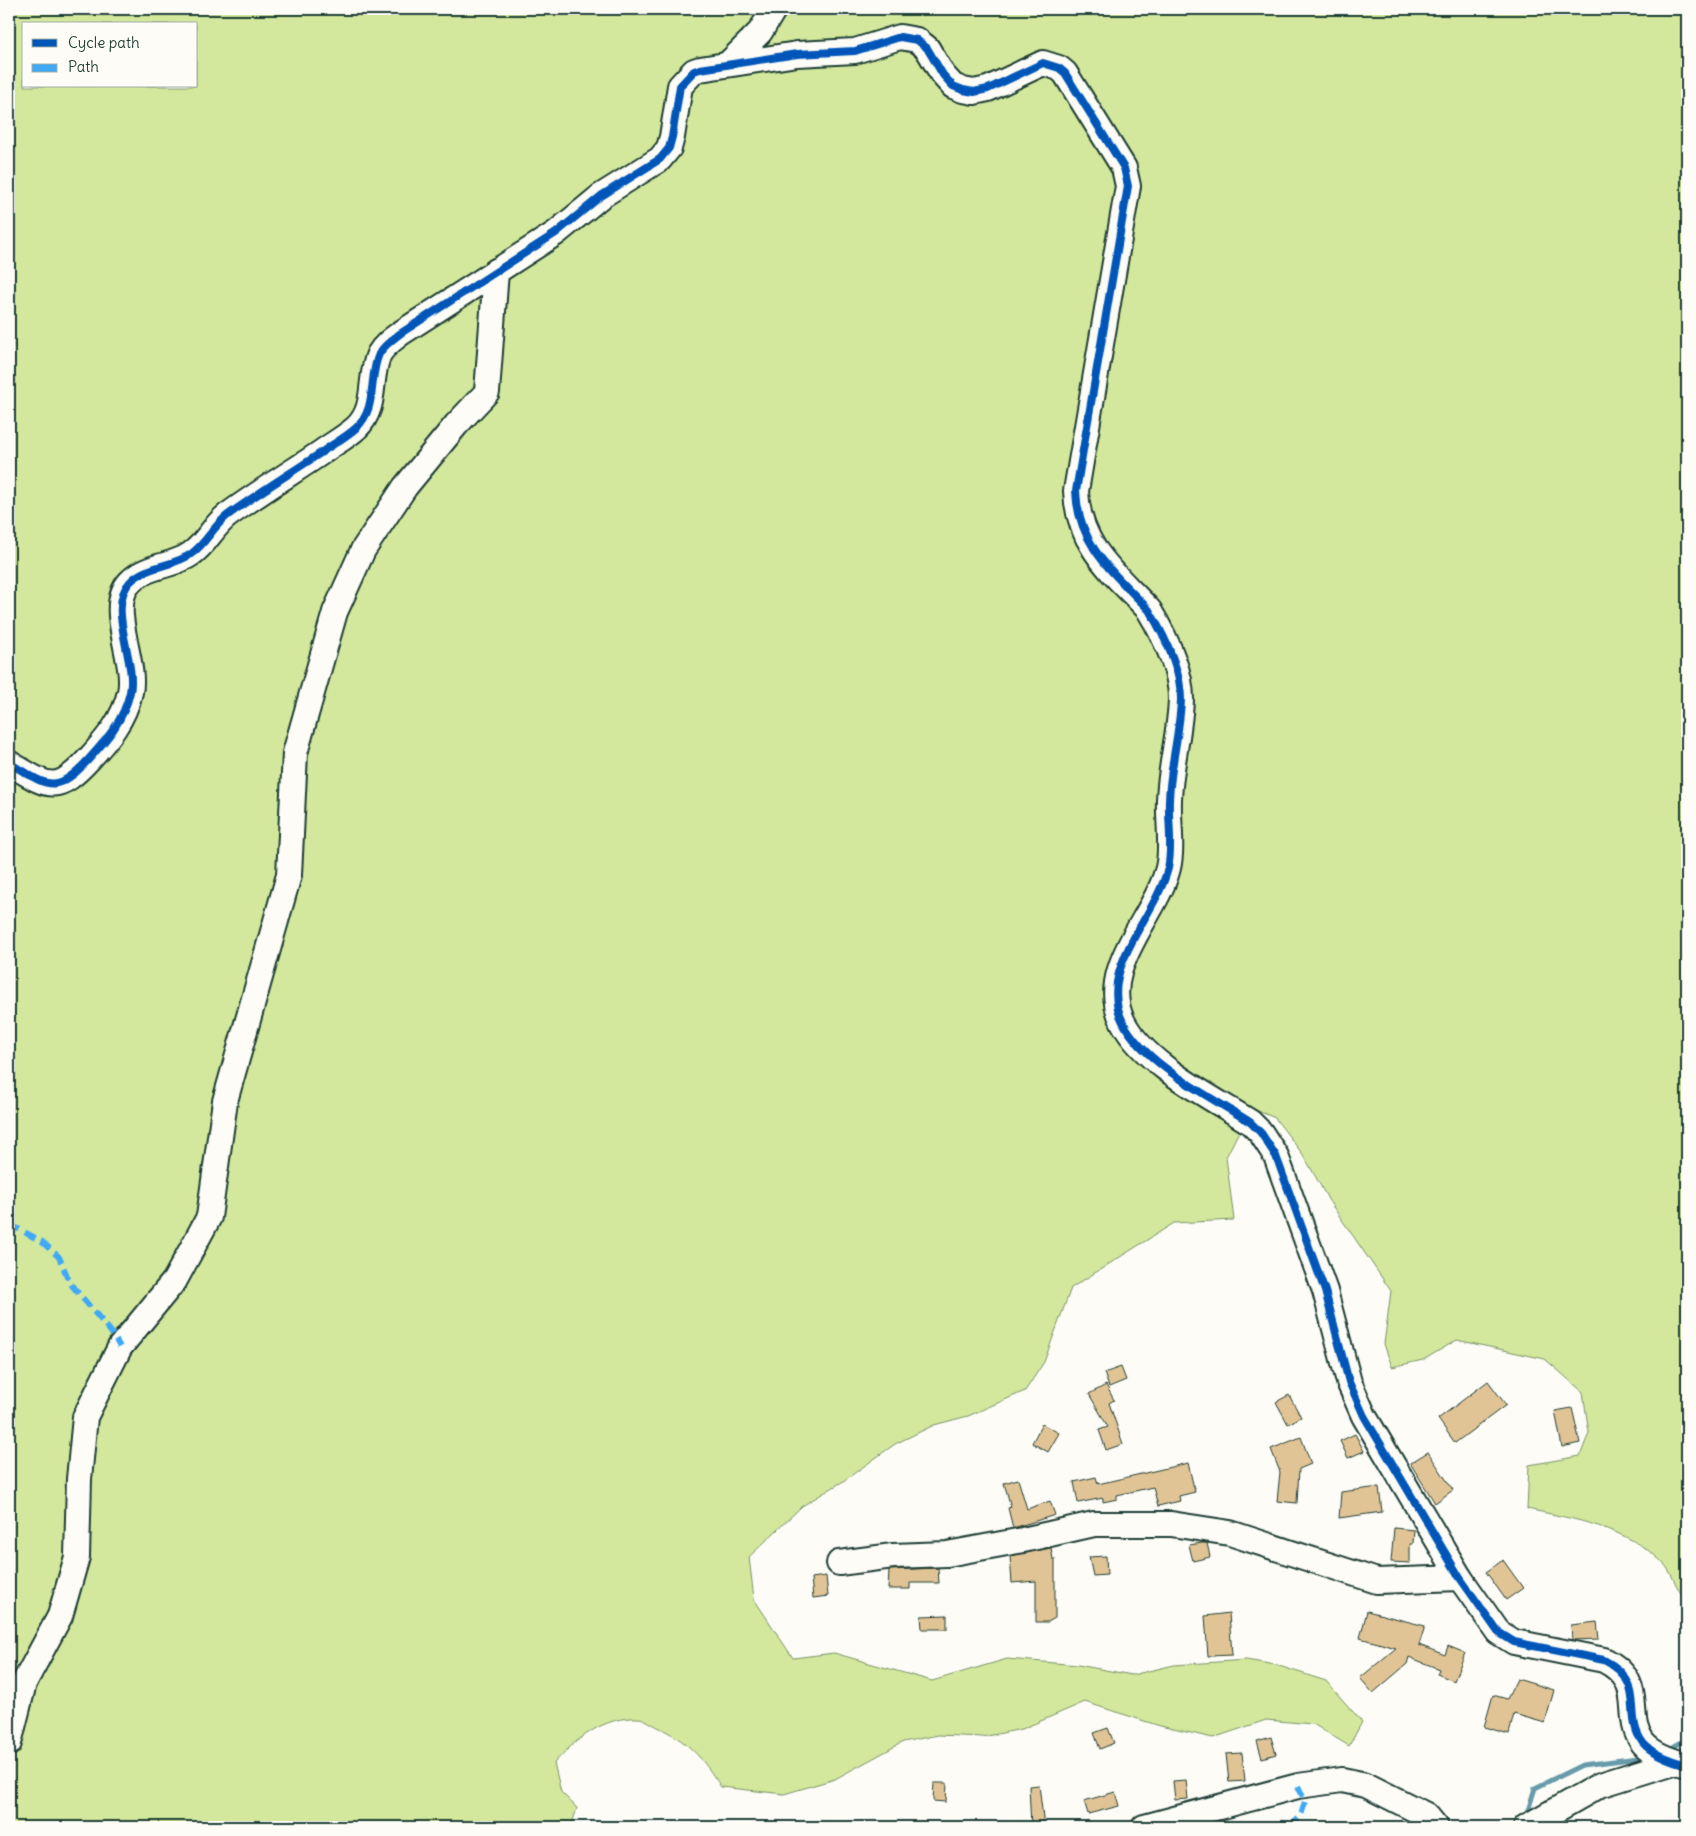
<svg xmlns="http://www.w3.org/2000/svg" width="1696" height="1836" font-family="Delius,sans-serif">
<rect width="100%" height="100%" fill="#fdfcf7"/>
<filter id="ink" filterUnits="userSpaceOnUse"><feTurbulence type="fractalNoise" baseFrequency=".02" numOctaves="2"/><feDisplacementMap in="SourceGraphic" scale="10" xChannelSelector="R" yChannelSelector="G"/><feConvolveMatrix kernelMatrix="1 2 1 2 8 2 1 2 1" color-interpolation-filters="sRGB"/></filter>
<g filter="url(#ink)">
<!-- green -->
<path fill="#d3e89c" stroke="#799268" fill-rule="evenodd" d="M9 9H1687V1600C1676 1591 1673 1572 1662 1562 1626 1527 1574 1519 1527 1509L1529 1465 1580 1456 1589 1433 1583 1392 1545 1359 1457 1340 1423 1360 1392 1367 1384 1344 1391 1291 1329 1201 1304 1156 1275 1118 1251 1108 1226 1157 1234 1220 1174 1223 1071 1288 1044 1362 1025 1391 968 1416 934 1425 895 1444 842 1482 802 1506 749 1557 754 1599 793 1658 834 1653 932 1681 1007 1659 1078 1665 1132 1675 1174 1665 1246 1660 1276 1665 1326 1681 1362 1722 1349 1746 1313 1724 1266 1720 1213 1738 1160 1726 1085 1702 1022 1729 982 1737 938 1735 903 1742 835 1779 784 1794 721 1787C701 1756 689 1742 656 1726 650 1723 644 1718 638 1718 604 1716 575 1740 554 1763L561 1792 577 1808 571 1827H9ZM24 24H196V86H24Z"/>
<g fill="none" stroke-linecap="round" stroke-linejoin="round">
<!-- stream -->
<g stroke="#679baa" stroke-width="5">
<path d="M1666 1751 1687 1739"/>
<path d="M1526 1817 1535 1788 1582 1765 1646 1757"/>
</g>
</g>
<!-- building -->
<g fill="#e1c495" stroke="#1f3d34">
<path d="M1121 1367 1126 1380 1109 1387 1104 1373Z"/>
<path d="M1488 1381 1506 1405 1455 1443 1438 1419Z"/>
<path d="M1106 1385 1114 1400 1109 1403 1123 1444 1106 1450 1099 1430 1108 1427 1089 1394Z"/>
<path d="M1289 1395 1301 1417 1288 1424 1276 1402Z"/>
<path d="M1572 1408 1580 1443 1562 1447 1555 1411Z"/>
<path d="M1042 1424 1059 1433 1048 1452 1032 1443Z"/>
<path d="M1355 1434 1364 1451 1348 1458 1340 1441Z"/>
<path d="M1301 1437 1311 1464 1299 1469 1297 1503 1277 1501 1280 1472 1271 1449Z"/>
<path d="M1428 1452 1453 1490 1435 1503 1410 1463Z"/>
<path d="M1188 1463 1195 1492 1179 1496 1180 1501 1158 1506 1153 1487 1117 1495V1499L1103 1502V1498L1078 1503 1074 1482 1096 1477 1098 1484Z"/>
<path d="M1018 1479 1027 1509 1050 1501 1055 1515 1013 1528 1008 1508 1011 1507 1004 1483Z"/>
<path d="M1379 1487 1382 1512 1339 1518 1341 1492Z"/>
<path d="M1394 1528 1414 1530 1413 1544H1410V1563L1391 1562Z"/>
<path d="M1202 1543H1207L1210 1557 1193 1561 1189 1545Z"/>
<path d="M1051 1548 1053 1559H1055V1618L1048 1622H1036V1581L1012 1583 1010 1556Z"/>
<path d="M1106 1556 1107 1575 1093 1576 1089 1557Z"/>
<path d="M1503 1560 1523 1588 1506 1600 1486 1572Z"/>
<path d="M938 1568 939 1583H910V1589H888L889 1570Z"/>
<path d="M826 1576 828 1596 813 1598 811 1578Z"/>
<path d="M1367 1611 1425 1626 1419 1645 1445 1655 1448 1646 1465 1653 1454 1681 1437 1674 1439 1669 1409 1657 1407 1664 1373 1693 1360 1678 1396 1648 1360 1638Z"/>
<path d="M1229 1613 1232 1655 1208 1656 1205 1616Z"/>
<path d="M947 1615V1629H922L921 1616Z"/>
<path d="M1597 1622 1599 1639 1572 1640 1571 1625Z"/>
<path d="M1517 1679 1554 1690 1545 1723 1514 1714 1509 1734 1484 1727 1493 1695 1507 1699Z"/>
<path d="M1108 1728 1114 1743 1100 1749 1094 1733Z"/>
<path d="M1271 1737 1276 1754 1262 1758 1257 1741Z"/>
<path d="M1242 1753 1245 1781 1229 1782 1226 1754Z"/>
<path d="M1186 1780 1188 1799 1175 1800 1173 1781Z"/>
<path d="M934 1783H947L946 1802 933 1801Z"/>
<path d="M1039 1785 1044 1827H1031L1029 1786Z"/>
<path d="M1115 1792 1119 1806 1088 1814 1084 1801Z"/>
</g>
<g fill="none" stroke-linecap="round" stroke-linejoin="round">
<defs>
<g id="minor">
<path d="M728 64 760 32 774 9"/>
<path d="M9 763C48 786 55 796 89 759 107 739 124 720 130 692 137 661 106 607 130 582 146 565 173 567 191 554 206 544 213 526 228 515 258 493 291 473 322 452 333 444 346 437 356 428 378 408 368 378 379 354 384 345 393 339 401 333L556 233 601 196 660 159 669 148 672 137 680 86 694 71 700 69 797 54 855 51 900 37 917 40 927 48 943 75 953 86 963 90 974 92 988 89 1043 63 1059 68 1065 73 1124 168 1128 186 1076 491C1078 546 1114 573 1149 610 1164 635 1181 669 1181 699 1180 733 1170 766 1169 800 1168 822 1173 847 1168 868 1156 917 1096 969 1123 1022 1145 1065 1211 1097 1250 1122L1261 1133 1276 1156 1325 1291 1349 1382 1364 1416 1460 1578 1498 1632 1514 1642 1604 1660C1649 1683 1622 1716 1643 1743 1653 1755 1672 1761 1687 1765"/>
<path d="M839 1563 893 1556 947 1554 1023 1540 1094 1524H1171L1230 1533 1377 1581 1460 1578"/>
<path d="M9 1743 24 1683 60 1616 77 1557 79 1479 85 1417 120 1347 175 1280 209 1217 225 1101 289 875 295 753 335 612 363 550 405 487 456 425 487 392 496 271"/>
<path d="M1144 1827 1298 1786 1342 1780 1366 1785 1426 1815 1436 1827"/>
<path d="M1526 1827 1600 1785 1674 1762"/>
</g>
</defs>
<!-- minor casing -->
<use href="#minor" stroke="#1f3d34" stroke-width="28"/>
<!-- minor -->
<use href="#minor" stroke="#fdfcf7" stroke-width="24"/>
<!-- quiet -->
<g stroke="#3fa9f5" stroke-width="6" stroke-dasharray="12 6" stroke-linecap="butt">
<path d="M9 1224 41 1241 59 1257 70 1283 111 1332 120 1347"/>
<path d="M1290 1827 1301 1816 1305 1801 1298 1786"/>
</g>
<defs>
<path id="cycleway" d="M9 763C48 786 55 796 89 759 107 739 124 720 130 692 137 661 106 607 130 582 146 565 173 567 191 554 206 544 213 526 228 515 258 493 291 473 322 452 333 444 346 437 356 428 378 408 368 378 379 354 384 345 393 339 401 333L556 233 601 196 660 159 669 148 672 137 680 86 694 71 700 69 797 54 855 51 900 37 917 40 927 48 943 75 953 86 963 90 974 92 988 89 1043 63 1059 68 1065 73 1124 168 1128 186 1076 491C1078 546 1114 573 1149 610 1164 635 1181 669 1181 699 1180 733 1170 766 1169 800 1168 822 1173 847 1168 868 1156 917 1096 969 1123 1022 1145 1065 1211 1097 1250 1122L1261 1133 1276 1156 1325 1291 1349 1382 1364 1416 1460 1578 1498 1632 1514 1642 1604 1660C1649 1683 1622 1716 1643 1743 1653 1755 1672 1761 1687 1765"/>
</defs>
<!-- cycleway casing -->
<use href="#cycleway" stroke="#fdfcf7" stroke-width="11"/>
<!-- cycleway -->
<use href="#cycleway" stroke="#0057b8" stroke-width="8"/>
</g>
</g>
<!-- margin -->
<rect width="1696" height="1836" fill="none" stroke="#fdfcf7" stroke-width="30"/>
<rect x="15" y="15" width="1666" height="1806" fill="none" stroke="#1f3d34" stroke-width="2" filter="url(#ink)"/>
<!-- legend -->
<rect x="22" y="22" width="175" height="65" fill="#fdfcf7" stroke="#a4b0a9"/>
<rect x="32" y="39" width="25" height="8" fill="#0057b8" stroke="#a4b0a9"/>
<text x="68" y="48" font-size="15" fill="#1f3d34">Cycle path</text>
<rect x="32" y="64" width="25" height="8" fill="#3fa9f5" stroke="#a4b0a9"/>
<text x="68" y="72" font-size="15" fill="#1f3d34">Path</text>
</svg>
